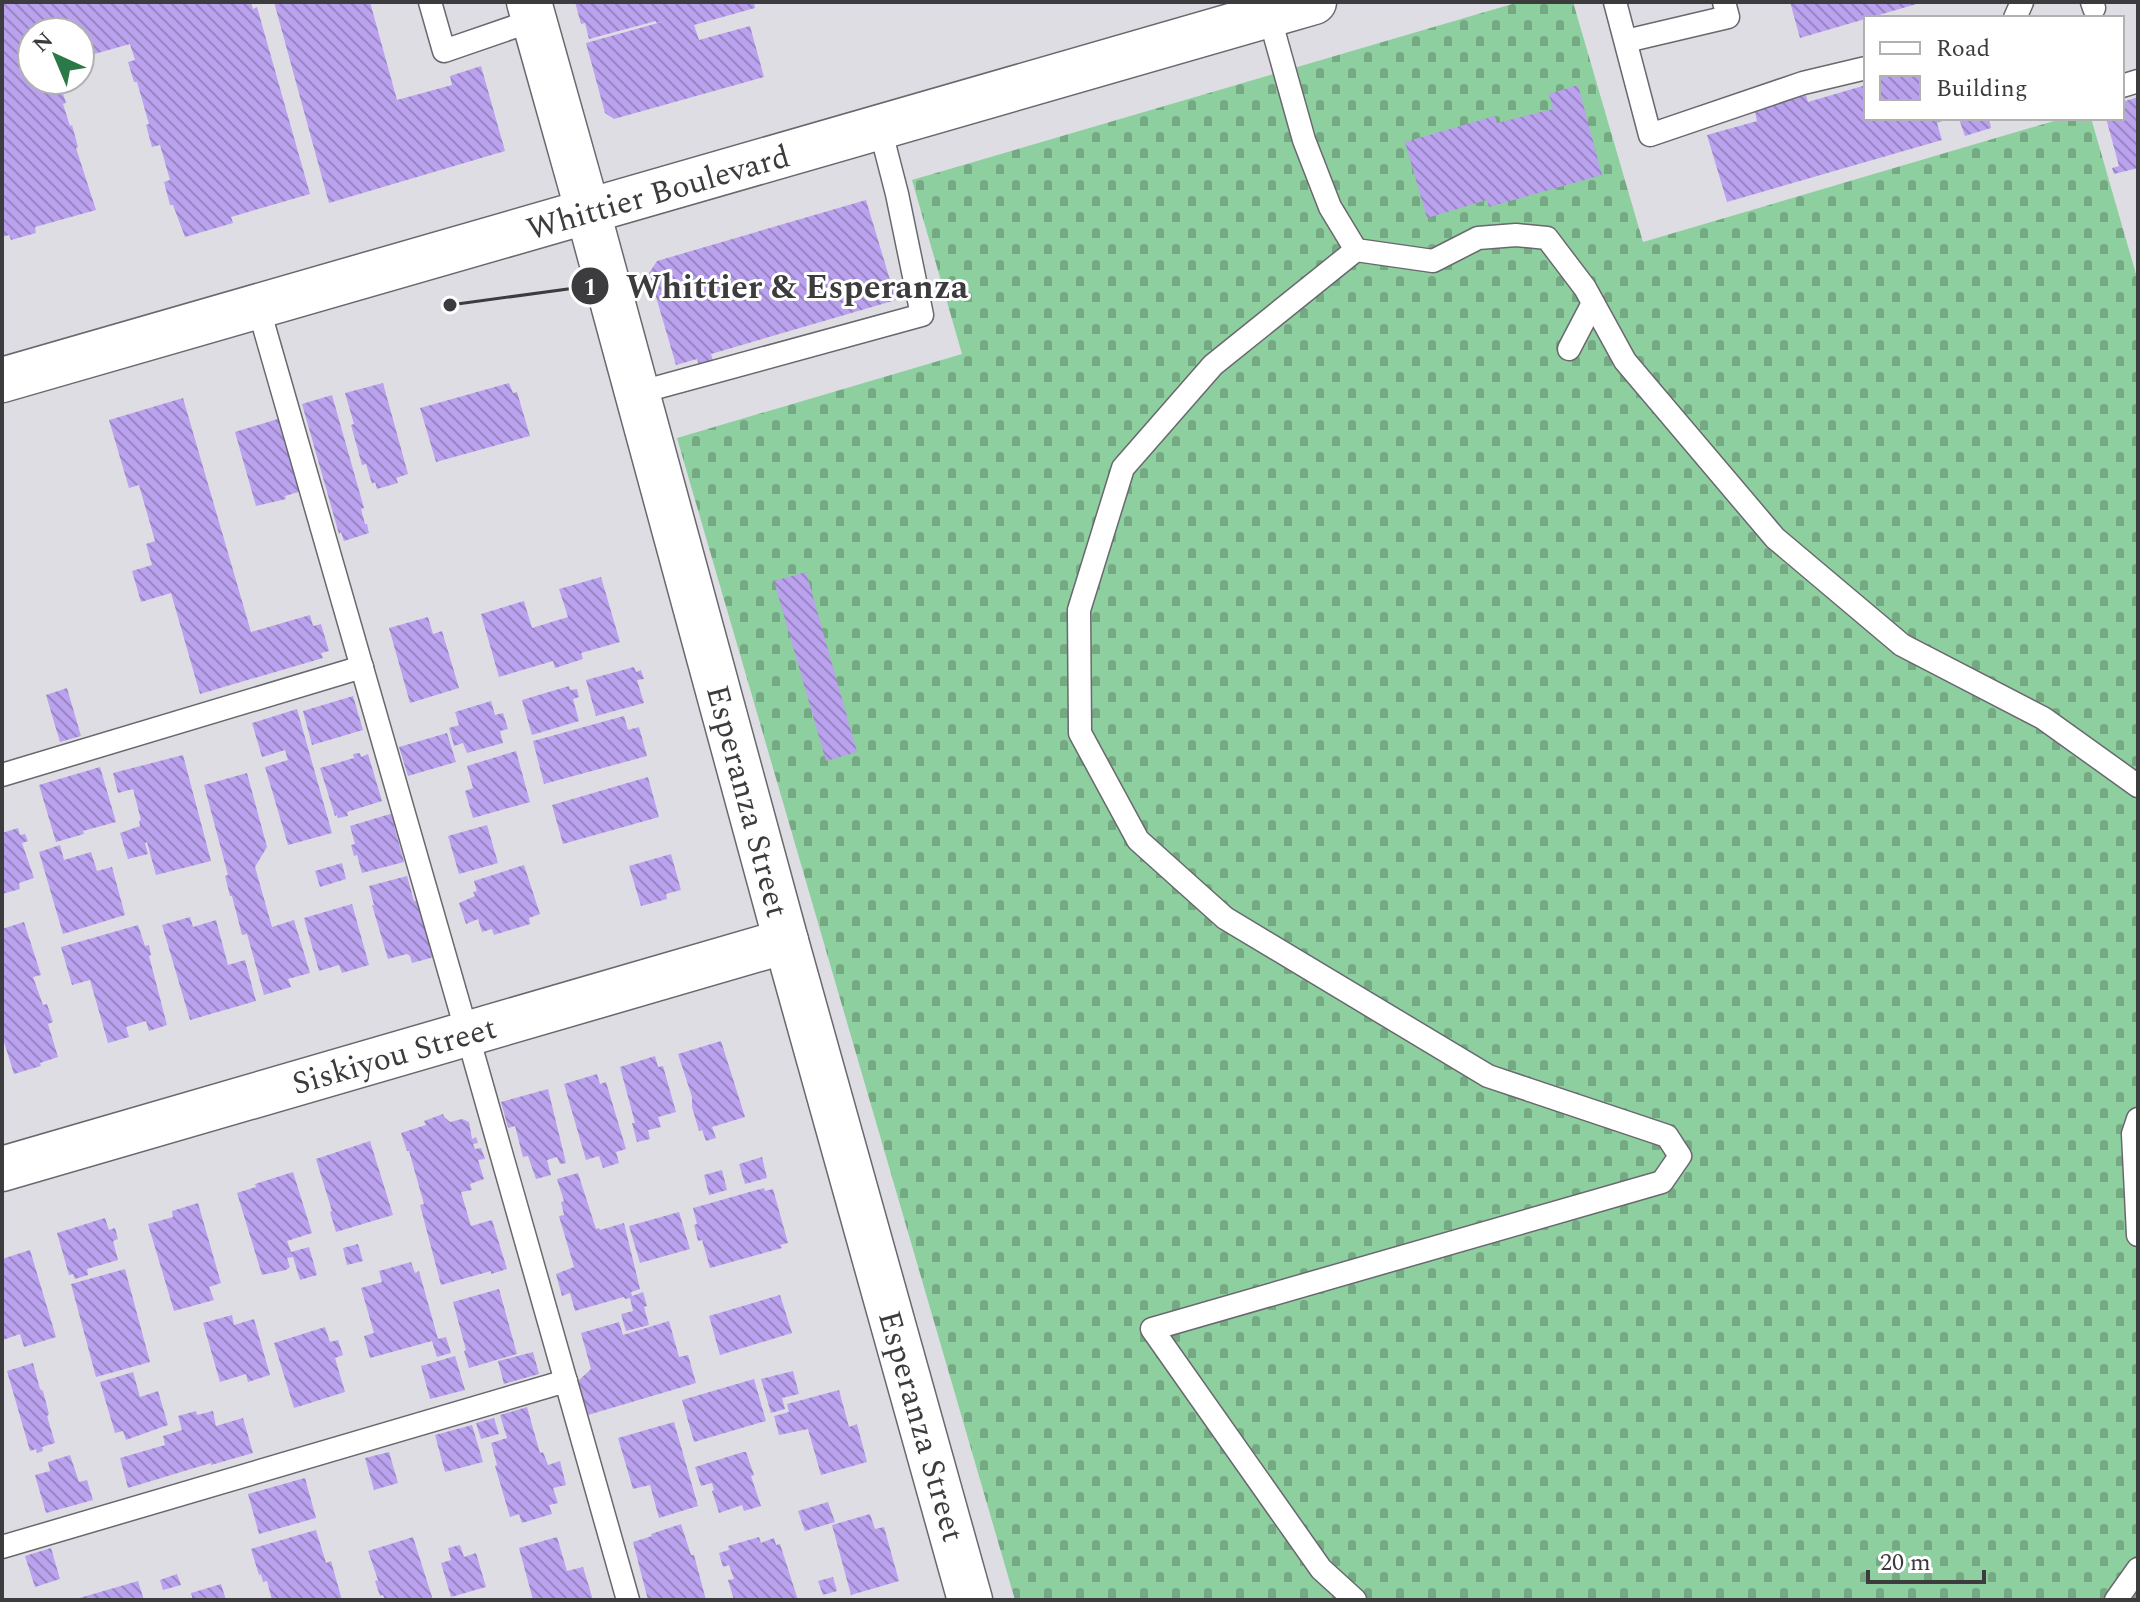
<svg xmlns="http://www.w3.org/2000/svg" width="2140" height="1602" font-family="Spectral,serif">
<defs>
<pattern id="cemetery-stones" width="16" height="16" patternUnits="userSpaceOnUse" patternTransform="scale(2)"><rect width="16" height="16" fill="#8dcf9f"/><path d="M2 7V4a2 2 0 0 1 4 0v3zM10 15v-3a2 2 0 0 1 4 0v3z" fill="#74a983"/></pattern>
<pattern id="building-back-hatch" width="6" height="6" patternUnits="userSpaceOnUse" patternTransform="scale(2)"><rect width="6" height="6" fill="#baa2ee"/><path d="M-1 5l2 2M0 0l6 6M5-1l2 2" fill="none" stroke="#9885c2"/></pattern>
</defs>
<rect width="100%" height="100%" fill="#dfdde4"/>
<!-- cemetery -->
<path fill="url(#cemetery-stones)" d="M1519 2H1573L1643 242 2064 118H2091L2138 281V1600H1015L677 438 962 354 912 180Z"/>
<!-- building -->
<g fill="url(#building-back-hatch)">
<path d="M11 2H251L253 9 257 7 310 194 231 217 233 223 185 237 173 205H170L164 182 170 180 160 145 152 147 146 125 149 124 137 82H134L128 62 135 60 130 44 80 58V32H32V80H53L54 83 59 81 66 103 63 104 70 126 72 125 78 147 76 148 96 210 35 227 36 233 11 240 9 235 2 237V5Z"/>
<path d="M274 2H370L397 100 452 85 450 76 481 66 505 151 329 203Z"/>
<path d="M575 2H754L755 8 694 25 699 40 750 26 764 77 614 119 605 113 586 43 665 21 656 23V21L589 39 585 23 581 24Z"/>
<path d="M1790 2H1919L1920 3 1800 38Z"/>
<path d="M1578 85 1602 175 1489 207 1487 200 1427 218 1405 142 1495 116 1497 123 1553 109 1549 94Z"/>
<path d="M1866 85V118H1950L1937 123 1942 140 1727 202 1707 135 1757 121 1754 107 1805 92 1808 102Z"/>
<path d="M2138 97V168L2114 174 2112 168 2119 166 2106 118H2122V102Z"/>
<path d="M1962 118H1989L1991 128 1965 136 1959 119Z"/>
<path d="M866 200 896 300 711 354 713 361 699 365 697 359 676 365 649 273 657 261Z"/>
<path d="M383 383 408 474 396 478 398 483 377 489 375 482 372 484 366 464 362 465 351 425 354 424 345 393Z"/>
<path d="M509 383 513 393 517 392 530 436 436 462 420 408Z"/>
<path d="M332 395 364 508 361 509 365 524H367L369 533 344 541 341 532 339 534 302 404Z"/>
<path d="M183 398 251 632 310 615 313 626 321 624 329 651 321 653 323 658 200 694 171 593 141 602 132 571 152 565 146 544 155 541 139 485 129 488 109 420Z"/>
<path d="M281 418 302 491 285 496 286 499 256 506 235 432Z"/>
<path d="M806 572 857 752 826 761 774 581Z"/>
<path d="M601 577 620 642 581 653 583 659 555 668 553 661 499 677 481 614 524 601 532 628 568 617 559 589Z"/>
<path d="M428 617 433 634 442 631 459 688 410 703 389 628Z"/>
<path d="M634 667 636 672 641 670 644 679 637 680 644 703 596 716 586 680Z"/>
<path d="M569 686 570 690 577 689 579 697 573 699 579 721 532 735 522 700Z"/>
<path d="M67 688 81 736 60 742 46 695Z"/>
<path d="M353 696 363 730 312 745 303 711Z"/>
<path d="M491 701 495 715 503 713 508 729 500 731 503 743 467 753 463 743 454 746 449 728 459 725 455 712Z"/>
<path d="M297 709 332 833 288 845 265 767 288 760 285 750 262 757 252 723Z"/>
<path d="M624 716 628 730 639 727 647 756 544 784 533 741Z"/>
<path d="M447 733 456 762 408 776 399 747Z"/>
<path d="M516 751 530 802 473 818 465 791 473 788 467 766Z"/>
<path d="M360 753 361 757 368 754 382 801 347 812 348 816 338 818 337 815 335 816 320 768 354 758 353 754Z"/>
<path d="M183 755 211 861 156 875 147 842 145 843 148 854 128 859 120 833 140 826 139 821 141 820 133 789 118 793 113 773Z"/>
<path d="M100 767 116 822 83 831 84 834 56 842 39 785Z"/>
<path d="M247 773 267 847 255 867 272 927 294 920 310 973 288 979 291 987 264 995 247 934 242 935 232 896H230L225 876 228 875 204 785Z"/>
<path d="M648 777 659 817 563 844 552 805Z"/>
<path d="M390 814 393 815 396 825H394L404 862 362 873 357 855 354 856 351 845 355 844 350 826Z"/>
<path d="M487 825 498 863 459 874 448 836Z"/>
<path d="M18 828 20 835 25 834 28 841 22 843 34 878 19 883 20 889 2 894V844L4 843 2 833Z"/>
<path d="M60 845 64 860 91 852 97 871 112 867 125 915 63 934 39 852Z"/>
<path d="M671 854 681 890 666 894 667 899 641 906 629 866Z"/>
<path d="M342 863 346 879 320 887 315 871Z"/>
<path d="M524 865 540 914 529 918 530 924 494 935 492 929 482 932 478 919 466 924 459 903 475 896 473 892 477 891 474 881Z"/>
<path d="M407 876 414 901 420 900 434 957 412 963 410 956 407 954 388 959 372 905H374L369 886Z"/>
<path d="M352 904 369 965 342 973 339 965 319 971 304 918Z"/>
<path d="M190 917 193 927 216 920 228 965 245 960 256 1001 190 1020 162 925Z"/>
<path d="M24 922 41 975 33 977 43 1005 47 1004 53 1022 48 1024 58 1057 40 1063 41 1066 14 1074 4 1042 2 1043V929Z"/>
<path d="M138 925 145 946 149 945 151 955 149 956 167 1025 149 1031 146 1021 126 1027 129 1037 108 1043 90 980 72 985 61 947Z"/>
<path d="M721 1041 745 1117 712 1127 716 1138 706 1141 702 1130 699 1131 692 1107V1097L678 1054Z"/>
<path d="M655 1056 658 1067 663 1066 676 1112 658 1117 661 1127 648 1130 650 1139 637 1142 632 1123H635L620 1067Z"/>
<path d="M597 1074 600 1084 606 1082 626 1149 616 1152 619 1163 603 1168 599 1156 586 1160 564 1084Z"/>
<path d="M548 1089 566 1163 560 1164 557 1157 547 1160 551 1175 536 1179 528 1156 523 1157 515 1126 508 1128 501 1102Z"/>
<path d="M443 1114 444 1117 450 1122 462 1119 469 1122 472 1139 476 1137 478 1143 473 1144 475 1149 481 1148 485 1159 478 1160 484 1179 470 1184 472 1190 461 1192 471 1226 492 1220 507 1269 491 1274V1271L441 1285 420 1205 424 1204 409 1151H407L401 1133 426 1125 424 1121Z"/>
<path d="M370 1141 393 1215 336 1232 330 1212 332 1211 316 1159Z"/>
<path d="M762 1157 767 1178 745 1184 739 1164Z"/>
<path d="M722 1170 727 1190 709 1195 704 1175Z"/>
<path d="M293 1172 312 1233 287 1241 291 1252 309 1247 317 1275 300 1280 293 1257 287 1258 290 1267 286 1270 262 1275 237 1193 256 1187 255 1184Z"/>
<path d="M578 1173 596 1229 599 1228 600 1230 624 1223 640 1289 631 1292 632 1296 643 1292 647 1306 644 1307 649 1325 626 1331 621 1314 633 1311 630 1298 625 1299 624 1297 575 1311 570 1293 562 1296 556 1274 574 1267 559 1216 564 1215 561 1202 564 1201 557 1179Z"/>
<path d="M764 1188 765 1191 773 1189 788 1243 780 1245 782 1248 710 1268 702 1240 698 1241 694 1225 697 1224 693 1208Z"/>
<path d="M198 1203 221 1283 209 1287 214 1300 174 1311 148 1224 173 1217 172 1211Z"/>
<path d="M679 1212 690 1249 640 1263 629 1226Z"/>
<path d="M105 1218 109 1230 115 1228 118 1239 113 1241 118 1260 87 1269 88 1275 75 1279 73 1274 69 1275 57 1233Z"/>
<path d="M358 1244 363 1261 347 1265 343 1248Z"/>
<path d="M30 1250 56 1337 24 1347 20 1334 3 1340 2 1337V1259Z"/>
<path d="M411 1262 415 1273 419 1271 438 1339 446 1337 451 1353 437 1357 432 1341 370 1358 364 1336 374 1333 361 1288 382 1282 379 1271Z"/>
<path d="M125 1269 150 1362 96 1377 71 1284Z"/>
<path d="M499 1289 517 1354 469 1368 464 1351 466 1350 453 1302Z"/>
<path d="M780 1295 792 1333 720 1355 709 1316Z"/>
<path d="M232 1315 234 1325 254 1319 270 1375 248 1382 246 1374 220 1382 203 1323Z"/>
<path d="M669 1321 679 1357 688 1355 696 1383 588 1415 578 1381 591 1369 581 1333 619 1322 623 1335Z"/>
<path d="M325 1327 330 1342 338 1340 343 1355 335 1358 345 1392 294 1408 274 1343Z"/>
<path d="M533 1352 539 1374 504 1384 498 1361Z"/>
<path d="M455 1356 465 1390 430 1399 421 1366Z"/>
<path d="M33 1363 40 1389 43 1391 49 1414 47 1416 55 1443 42 1447 43 1451 37 1453 36 1449 30 1451 7 1371Z"/>
<path d="M793 1371 799 1394 782 1398 785 1409 771 1413 761 1379Z"/>
<path d="M133 1372 140 1397 158 1391 168 1425 126 1440 123 1431 115 1433 100 1382Z"/>
<path d="M754 1379 766 1421 694 1442 682 1400Z"/>
<path d="M839 1390 849 1427 857 1424 867 1462 821 1475 808 1429 779 1435 774 1416 789 1412 787 1404Z"/>
<path d="M527 1407 540 1453 543 1452 548 1465 560 1461 566 1485 553 1488 558 1503 549 1505 552 1514 522 1523 519 1514 510 1517 495 1466 497 1465 491 1443 507 1438 500 1415Z"/>
<path d="M196 1411 197 1415 213 1411 216 1426 243 1418 253 1453 211 1465V1463L128 1488 120 1458 165 1445 163 1436 182 1430 178 1416Z"/>
<path d="M494 1418 499 1434 481 1439 476 1423Z"/>
<path d="M674 1422 698 1506 659 1518 650 1485 633 1489 618 1438Z"/>
<path d="M472 1425 483 1462 445 1472 435 1435Z"/>
<path d="M389 1452 398 1483 374 1490 365 1458Z"/>
<path d="M743 1452H746L754 1475 751 1476 761 1506 744 1511 742 1505 719 1513 712 1491 714 1490 712 1483 701 1486 695 1467Z"/>
<path d="M70 1455 79 1482 87 1480 93 1500 46 1513 35 1475 50 1471 48 1462Z"/>
<path d="M305 1478 316 1518 259 1534 248 1494Z"/>
<path d="M828 1502 835 1522 805 1531 798 1511Z"/>
<path d="M870 1514 875 1529 884 1527 899 1581 851 1595 832 1525Z"/>
<path d="M681 1524 691 1555H694L706 1600H648L633 1542 652 1536 651 1534Z"/>
<path d="M316 1530 326 1563 331 1561 342 1600H272L267 1581 263 1582 261 1574 259 1575 251 1549Z"/>
<path d="M413 1537 433 1600H385L383 1595 380 1596 375 1581 378 1580 368 1551Z"/>
<path d="M557 1537 567 1571 583 1567 593 1600H533L519 1548Z"/>
<path d="M759 1537 761 1543 774 1538 776 1545 780 1544 798 1600H734L728 1580 734 1579 729 1565 723 1567 719 1553 729 1550 728 1546Z"/>
<path d="M460 1545 464 1557 476 1553 486 1587 451 1597 441 1563 451 1560 448 1548Z"/>
<path d="M51 1548 60 1579 35 1587 25 1556Z"/>
<path d="M177 1574 181 1585 163 1590 160 1580Z"/>
<path d="M833 1577 837 1591 823 1595 818 1581Z"/>
<path d="M138 1581 144 1600H76V1599Z"/>
<path d="M221 1584 226 1600H193L191 1593Z"/>
</g>
<g fill="none" stroke-linecap="round" stroke-linejoin="round">
<defs>
<g id="lane">
<path d="M430 2 444 51 534 20"/>
<path d="M1615 2 1650 135 1803 83 1866 68"/>
<path d="M2092 2 2094 8"/>
<path d="M1269 15 1304 140 1330 207 1356 250 1433 261 1478 238 1516 235 1547 238 1585 288 1625 361 1775 538 1902 645 2043 718 2138 786"/>
<path d="M2015 18 2022 2"/>
<path d="M1626 41 1728 17 1724 2"/>
<path d="M2122 86 2138 81"/>
<path d="M258 306 467 1033 628 1600"/>
<path d="M1569 349 1593 303"/>
<path d="M637 393 922 315 897 194 880 128"/>
<path d="M2 775 362 667"/>
<path d="M2138 1119 2133 1134 2138 1235"/>
<path d="M2 1547 566 1381"/>
<path d="M1355 1600 1321 1569 1152 1329 1662 1182 1680 1156 1667 1136 1488 1076 1225 918 1138 840 1080 733 1079 610 1123 468 1213 365 1356 250"/>
<path d="M2116 1600 2138 1569"/>
</g>
<g id="street">
<path d="M529 2 588 212 786 941 970 1600"/>
<path d="M2 1169 786 941"/>
</g>
<path id="primary" d="M2 380 1314 2"/>
</defs>
<!-- lane casing -->
<use href="#lane" stroke="#69686e" stroke-width="25"/>
<!-- street casing -->
<use href="#street" stroke="#69686e" stroke-width="47"/>
<!-- primary casing -->
<use href="#primary" stroke="#69686e" stroke-width="47"/>
<!-- lane -->
<use href="#lane" stroke="#fff" stroke-width="22"/>
<!-- street -->
<use href="#street" stroke="#fff" stroke-width="44"/>
<!-- primary -->
<use href="#primary" stroke="#fff" stroke-width="44"/>
</g>
<g text-anchor="middle" stroke-width="6" stroke-linejoin="round" paint-order="stroke">
<!-- street labels -->
<g font-size="32" fill="#3c3b3e" stroke="#fff">
<text transform="translate(658 192) rotate(-16)" y="11">Whittier Boulevard</text>
<text transform="translate(748 801) rotate(75)" y="11">Esperanza Street</text>
<text transform="translate(394 1055) rotate(-16)" y="11">Siskiyou Street</text>
<text transform="translate(922 1426) rotate(74)" y="11">Esperanza Street</text>
</g>
</g>
<!-- callouts -->
<path fill="none" stroke="#3c3b3e" stroke-width="3" d="M450 305L590 286"/>
<g fill="#3c3b3e" stroke="#fff" stroke-width="3">
<circle cx="450" cy="305" r="8"/>
<circle cx="590" cy="286" r="20"/>
</g>
<g font-size="24" text-anchor="middle" font-weight="bold" fill="#fff">
<text x="590" y="295">1</text>
</g>
<g font-size="34" text-anchor="middle" font-weight="bold" fill="#3c3b3e" stroke="#fff" stroke-width="6" stroke-linejoin="round" paint-order="stroke">
<text x="797" y="298">Whittier &amp; Esperanza</text>
</g>
<!-- border -->
<rect width="2140" height="1602" fill="none" stroke="#3c3b3e" stroke-width="8"/>
<!-- legend -->
<rect x="1864" y="16" width="260" height="104" fill="#ffffff" stroke="#b1b1b2" stroke-width="2"/>
<rect x="1880" y="42" width="40" height="12" fill="#ffffff" stroke="#b1b1b2" stroke-width="2"/>
<text x="1936" y="56" font-size="24" fill="#3c3b3e">Road</text>
<rect x="1880" y="76" width="40" height="24" fill="url(#building-back-hatch)" stroke="#b1b1b2" stroke-width="2"/>
<text x="1936" y="96" font-size="24" fill="#3c3b3e">Building</text>
<!-- north arrow -->
<g transform="translate(56 56) rotate(316)"><circle r="38" fill="#ffffff" stroke="#b1b1b2" stroke-width="2"/>
<path d="M0-6L14 30L0 20L-14 30Z" fill="#2c7948"/>
<text y="-12" font-size="22" font-weight="bold" text-anchor="middle" fill="#3c3b3e">N</text>
</g>
<!-- scale -->
<path d="M1868 1570v12h116v-12" fill="none" stroke="#3c3b3e" stroke-width="4"/>
<text x="1880" y="1570" font-size="24" fill="#3c3b3e" stroke="#ffffff" stroke-width="6" paint-order="stroke">20 m</text>
</svg>
